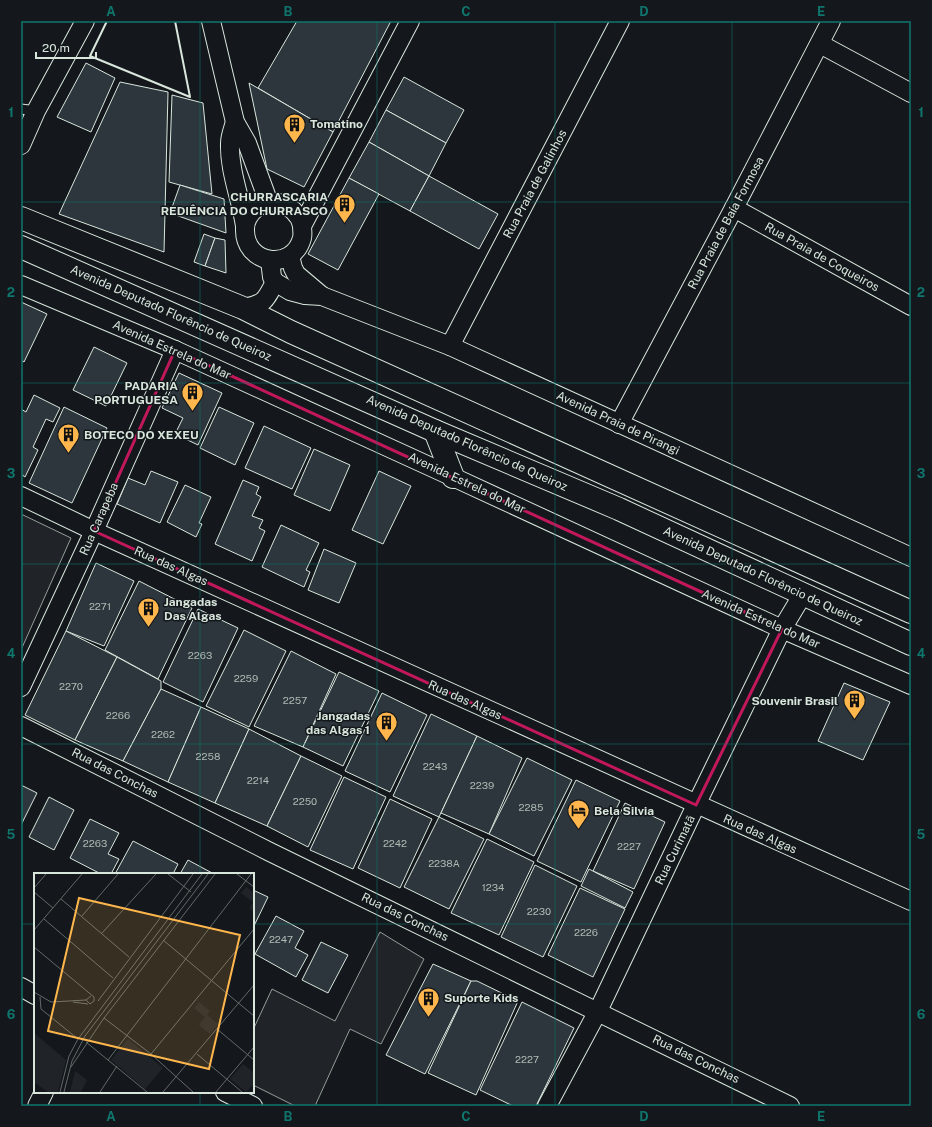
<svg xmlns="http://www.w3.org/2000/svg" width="932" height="1127" font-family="'Public Sans',sans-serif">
<rect width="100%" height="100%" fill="#14181c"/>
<!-- green -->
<g fill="#202428" stroke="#939e99">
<path d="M21 514 71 538 21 650Z"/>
<path d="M380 932 424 959 381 1044 350 1029 315 1106H295L253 1085V1030L272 989 335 1021Z"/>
</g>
<!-- building -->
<g fill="#2c363c" stroke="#d8e6dc">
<path d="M297 21H391L333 132 258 88Z"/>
<path d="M86 63 115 78 91 132 57 117Z"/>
<path d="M404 77 464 110 446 143 386 110Z"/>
<path d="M120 82 168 92 164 252 59 214Z"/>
<path d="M249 83 333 132 304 187 267 169Z"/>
<path d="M172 95 203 103 212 194 169 182Z"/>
<path d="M386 110 446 143 429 176 369 142Z"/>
<path d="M369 142 429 176 410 211 349 178Z"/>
<path d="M429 176 498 214 479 249 410 211Z"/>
<path d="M349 178 379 194 338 270 308 254Z"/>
<path d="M180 185 224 199 226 233 170 213Z"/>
<path d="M204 234 215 238 205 266 194 262Z"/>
<path d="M215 238 225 240 226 273 205 266Z"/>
<path d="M21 302 47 314 24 362 21 360Z"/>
<path d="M94 347 127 363 106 406 73 390Z"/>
<path d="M179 373 222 393 198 445 175 434 183 418 162 408Z"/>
<path d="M34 395 60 408 53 422 46 419 33 447 38 450 25 477 21 474V409L26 412Z"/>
<path d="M64 407 107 428 72 503 29 483Z"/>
<path d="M219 407 254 423 235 465 200 448Z"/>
<path d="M264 426 311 448 292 489 245 468Z"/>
<path d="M314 449 350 465 330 511 294 495Z"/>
<path d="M151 471 178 482 160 523 117 504 128 478 145 485Z"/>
<path d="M379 471 411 486 383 544 352 530Z"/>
<path d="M243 480 259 487 256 494 261 497 252 516 263 520 259 528 265 531 252 561 215 544Z"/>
<path d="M185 485 211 497 199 523 202 524 196 537 167 522Z"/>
<path d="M281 525 319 543 306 570 310 572 304 587 262 567Z"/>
<path d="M324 549 356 563 339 603 308 590Z"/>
<path d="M96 563 134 581 104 646 66 631Z"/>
<path d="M139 581 192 608 158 679 105 650Z"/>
<path d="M198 609 238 628 203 702 163 682Z"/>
<path d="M244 630 286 651 249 727 206 706Z"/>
<path d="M66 631 117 657 75 740 25 715Z"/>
<path d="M291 651 336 674 303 747 254 726Z"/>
<path d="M117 657 161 681V689L123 761 75 740Z"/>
<path d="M339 672 379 691 343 766 303 747Z"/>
<path d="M844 683 890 702 863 760 818 741Z"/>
<path d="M161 689 201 707 168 782 123 761Z"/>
<path d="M382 693 427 715 390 792 345 771Z"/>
<path d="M201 707 249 729 215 803 168 782Z"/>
<path d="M431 714 477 736 439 817 393 796Z"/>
<path d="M249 729 301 756 267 826 215 803Z"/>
<path d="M477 736 522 758 489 834 441 813Z"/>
<path d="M301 756 342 776 308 847 267 826Z"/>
<path d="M527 758 572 780 534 856 489 834Z"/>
<path d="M344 777 386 797 353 869 310 850Z"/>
<path d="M576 780 620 801 581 882 537 861Z"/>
<path d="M21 785 37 793 21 825Z"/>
<path d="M49 797 74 810 54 850 29 837Z"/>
<path d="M390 799 432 819 400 888 358 868Z"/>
<path d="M625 803 665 822 634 889 593 871Z"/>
<path d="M439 817 484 839 449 909 404 887Z"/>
<path d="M90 819 119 833 108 854 119 859 111 874H101L70 858Z"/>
<path d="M487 839 534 862 499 935 451 913Z"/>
<path d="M133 841 178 864 173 874H115Z"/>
<path d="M188 860 214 874H180Z"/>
<path d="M535 865 577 886 543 957 501 937Z"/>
<path d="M589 869 633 892 625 908 581 886Z"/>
<path d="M580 888 625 909 593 977 548 955Z"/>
<path d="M253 890 268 897 253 928Z"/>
<path d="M276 916 304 931 295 948 308 955 296 977 255 954Z"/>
<path d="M321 942 348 955 328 993 302 980Z"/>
<path d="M433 964 471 981 425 1074 386 1055Z"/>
<path d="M471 981H477L518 1001 476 1095 428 1073Z"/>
<path d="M522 1002 574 1028 536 1106H513L480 1090Z"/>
</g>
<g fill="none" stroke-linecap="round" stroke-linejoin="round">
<defs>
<path id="service" d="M21 109 36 111"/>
<g id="minor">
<path d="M211 21 235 122 247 143 266 195 268 203"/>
<path d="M820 44 911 93"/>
<path d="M235 122C233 129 230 136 230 143 229 171 241 199 245 226"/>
<path d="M21 145 36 111 85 21"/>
<path d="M734 208 911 306"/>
<path d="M302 226C301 222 300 218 297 215 288 202 269 198 256 208 250 213 245 221 245 229 244 265 293 272 302 238 303 234 302 230 302 226L410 21"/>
<path d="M290 256 293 268 296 274 322 296"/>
<path d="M270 260 272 277 275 282 290 291 305 295 322 296 450 346 911 557"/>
<path d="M21 285 175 350 453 477 782 629 911 685"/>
<path d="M243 308C265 304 265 301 275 282"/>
<path d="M450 346 620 21"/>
<path d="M619 424 734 208 831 21"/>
<path d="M21 496 94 531 911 901"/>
<path d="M21 687 94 531 175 350"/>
<path d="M21 726 270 852 790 1106"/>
<path d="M21 987 35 995"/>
<path d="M225 1092 253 1106"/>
<path d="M37 1106 44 1092"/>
<path d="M547 1106 598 1011 696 805 782 629 803 594"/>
</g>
<g id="primary">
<path d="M21 218 243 308 291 332 911 612"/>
<path d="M21 247 435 431 619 509 911 644"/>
<path d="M435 431 453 477"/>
</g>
</defs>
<!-- service casing -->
<use href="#service" stroke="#d8e6dc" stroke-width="11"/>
<!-- minor casing -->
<use href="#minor" stroke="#d8e6dc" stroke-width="20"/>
<!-- primary casing -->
<use href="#primary" stroke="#d8e6dc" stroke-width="24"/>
<!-- service -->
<use href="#service" stroke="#14181c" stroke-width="9"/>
<!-- minor -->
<use href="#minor" stroke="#14181c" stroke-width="18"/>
<!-- primary -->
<use href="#primary" stroke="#14181c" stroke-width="22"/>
<!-- wall -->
<path stroke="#d8e6dc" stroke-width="2" d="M107 21 90 56 190 97 175 21"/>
</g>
<!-- marked area -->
<path fill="none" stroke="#c2185b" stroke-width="3" stroke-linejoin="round" d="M175 350 782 629 696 805 94 531Z"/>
<!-- grid -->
<path fill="none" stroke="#0f766e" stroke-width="1" stroke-opacity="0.55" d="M200 21V874M377 21V1106M555 21V1106M732 21V1106M21 202H911M21 383H911M21 564H911M21 744H911M21 924H35M253 924H911M200 1092V1106"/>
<!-- icons -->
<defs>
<symbol id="building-pin" viewBox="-11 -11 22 30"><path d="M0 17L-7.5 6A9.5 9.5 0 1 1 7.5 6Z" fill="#ffb74d" stroke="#14181c"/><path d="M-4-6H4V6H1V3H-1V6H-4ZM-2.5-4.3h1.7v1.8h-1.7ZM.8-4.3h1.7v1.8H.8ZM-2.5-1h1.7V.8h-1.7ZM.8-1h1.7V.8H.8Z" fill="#111"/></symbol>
<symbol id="hotel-pin" viewBox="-11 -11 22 30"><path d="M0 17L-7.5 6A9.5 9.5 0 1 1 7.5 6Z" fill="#ffb74d" stroke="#14181c"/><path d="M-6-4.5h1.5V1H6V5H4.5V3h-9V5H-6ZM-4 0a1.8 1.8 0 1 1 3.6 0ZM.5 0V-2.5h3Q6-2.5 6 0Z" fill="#111"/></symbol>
</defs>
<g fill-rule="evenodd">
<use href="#building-pin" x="282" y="112" width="25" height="34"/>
<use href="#building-pin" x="332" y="192" width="25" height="34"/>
<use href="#building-pin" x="180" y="380" width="25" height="34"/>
<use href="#building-pin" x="56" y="422" width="25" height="34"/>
<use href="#building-pin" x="136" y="596" width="25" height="34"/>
<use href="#building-pin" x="842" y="688" width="25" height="34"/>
<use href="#building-pin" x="374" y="710" width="25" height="34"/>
<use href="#hotel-pin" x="566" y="798" width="25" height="34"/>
<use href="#building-pin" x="416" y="986" width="25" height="34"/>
</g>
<g text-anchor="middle" stroke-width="3" stroke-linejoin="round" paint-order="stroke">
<!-- number labels -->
<g font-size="10" fill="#adbab4">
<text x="100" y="610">2271</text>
<text x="200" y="659">2263</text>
<text x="246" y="682">2259</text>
<text x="71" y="690">2270</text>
<text x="295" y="704">2257</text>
<text x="118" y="719">2266</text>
<text x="163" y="738">2262</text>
<text x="208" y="760">2258</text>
<text x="435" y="770">2243</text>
<text x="258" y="784">2214</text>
<text x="482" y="789">2239</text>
<text x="305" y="805">2250</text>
<text x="531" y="811">2285</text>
<text x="95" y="847">2263</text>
<text x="395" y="847">2242</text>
<text x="629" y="850">2227</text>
<text x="444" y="867">2238A</text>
<text x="493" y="891">1234</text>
<text x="539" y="915">2230</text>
<text x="586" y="936">2226</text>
<text x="281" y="943">2247</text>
<text x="527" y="1063">2227</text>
</g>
<!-- poi labels -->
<g font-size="12" font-weight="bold" fill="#d8e6dc" stroke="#14181c" text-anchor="start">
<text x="310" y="128">Tomatino</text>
<text x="328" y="201" text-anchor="end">CHURRASCARIA<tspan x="328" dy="14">REDIÊNCIA DO CHURRASCO</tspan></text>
<text x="178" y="390" text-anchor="end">PADARIA<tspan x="178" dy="14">PORTUGUESA</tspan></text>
<text x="84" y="439">BOTECO DO XEXEU</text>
<text x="164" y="606">Jangadas<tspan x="164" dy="14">Das Algas</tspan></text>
<text x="838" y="705" text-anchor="end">Souvenir Brasil</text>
<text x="370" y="720" text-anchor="end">Jangadas<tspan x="370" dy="14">das Algas 1</tspan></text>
<text x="594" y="815">Bela Silvia</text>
<text x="444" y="1002">Suporte Kids</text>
</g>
<!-- street labels -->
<g font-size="12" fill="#d8e6dc" stroke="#14181c">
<text transform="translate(535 184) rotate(-62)" y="4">Rua Praia de Galinhos</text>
<text transform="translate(726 223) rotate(-62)" y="4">Rua Praia de Baía Formosa</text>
<text transform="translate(822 257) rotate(29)" y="4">Rua Praia de Coqueiros</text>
<text transform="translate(171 313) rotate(24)" y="4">Avenida Deputado Florêncio de Queiroz</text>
<text transform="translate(172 350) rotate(24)" y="4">Avenida Estrela do Mar</text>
<text transform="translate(618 423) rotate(25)" y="4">Avenida Praia de Pirangi</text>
<text transform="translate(467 443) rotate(24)" y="4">Avenida Deputado Florêncio de Queiroz</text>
<text transform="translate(467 483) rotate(25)" y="4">Avenida Estrela do Mar</text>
<text transform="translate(99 519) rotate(-66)" y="4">Rua Carapeba</text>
<text transform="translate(171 566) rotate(24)" y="4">Rua das Algas</text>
<text transform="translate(763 576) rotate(25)" y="4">Avenida Deputado Florêncio de Queiroz</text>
<text transform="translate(761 619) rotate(24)" y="4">Avenida Estrela do Mar</text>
<text transform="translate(465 700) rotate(24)" y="4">Rua das Algas</text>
<text transform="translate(115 773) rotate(27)" y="4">Rua das Conchas</text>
<text transform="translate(760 834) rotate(24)" y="4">Rua das Algas</text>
<text transform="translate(675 850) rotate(-64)" y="4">Rua Curimatã</text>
<text transform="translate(405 917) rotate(26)" y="4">Rua das Conchas</text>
<text transform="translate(696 1059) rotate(26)" y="4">Rua das Conchas</text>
</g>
</g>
<!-- overview -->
<g transform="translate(34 873)">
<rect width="220" height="220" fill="#14181c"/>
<path d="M212 14 220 20V39L215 35 219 29 207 20ZM165 129 176 138 173 142 184 151 176 161 165 152 171 144 160 135ZM0 160 32 187 24 219H14L0 209ZM94 166 129 195 111 216 77 187ZM209 191 220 200V211L212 219 196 206ZM41 198 53 207 47 219H36Z" fill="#202428"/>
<path fill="none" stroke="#626a69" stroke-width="1" d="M134 1 157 19M203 1 220 14M0 15 12 1M0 19 19 35M27 26 95 84M48 43 84 1M10 46 79 105M0 57 48 1M68 60 122 1M129 67 220 143M0 74 60 124V128L56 131 52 127 57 123M0 119 17 129 52 127M6 124 7 136 44 166M64 128 159 1M39 129 54 131M70 145 117 181 159 219M183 156 220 187M52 169 113 219M117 181 220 56M163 181 208 219M74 187 217 1M37 194 70 145 181 1M26 219 35 183 44 166 168 1M30 219 38 188 51 163 174 1M66 219 83 193M129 219 220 112M182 219 220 174"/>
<path fill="#ffb74d" fill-opacity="0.15" stroke="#ffb74d" stroke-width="2" d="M45 25 206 62 175 196 14 158Z"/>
<rect width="220" height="220" fill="none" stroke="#d8e6dc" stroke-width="2"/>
</g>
<!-- border -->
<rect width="932" height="1127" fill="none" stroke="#14181c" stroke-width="44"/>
<!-- scale -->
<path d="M36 52v6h60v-6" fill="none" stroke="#d8e6dc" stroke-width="2"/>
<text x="42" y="52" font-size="12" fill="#d8e6dc" stroke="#14181c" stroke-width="3" paint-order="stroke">20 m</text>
<rect x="22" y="22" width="888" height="1083" fill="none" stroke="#0f766e" stroke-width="1.5"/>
<g font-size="13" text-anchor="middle" font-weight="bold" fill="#0f766e">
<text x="111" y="16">A</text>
<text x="288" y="16">B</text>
<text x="466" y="16">C</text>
<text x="644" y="16">D</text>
<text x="821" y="16">E</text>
<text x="11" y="117">1</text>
<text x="921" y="117">1</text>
<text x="11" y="297">2</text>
<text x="921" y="297">2</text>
<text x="11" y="478">3</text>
<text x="921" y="478">3</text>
<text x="11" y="658">4</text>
<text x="921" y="658">4</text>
<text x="11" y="839">5</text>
<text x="921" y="839">5</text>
<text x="11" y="1019">6</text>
<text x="921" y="1019">6</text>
<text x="111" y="1121">A</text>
<text x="288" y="1121">B</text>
<text x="466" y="1121">C</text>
<text x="644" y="1121">D</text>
<text x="821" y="1121">E</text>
</g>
</svg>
